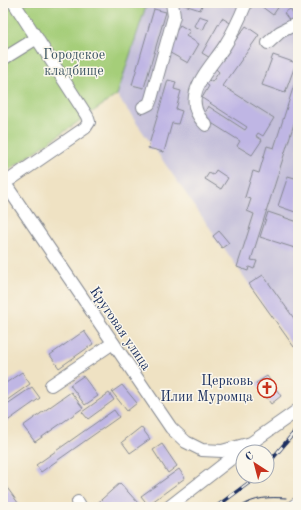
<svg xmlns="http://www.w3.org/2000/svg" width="301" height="510" font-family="'Old Standard TT',serif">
<rect width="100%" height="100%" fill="#fbf7ec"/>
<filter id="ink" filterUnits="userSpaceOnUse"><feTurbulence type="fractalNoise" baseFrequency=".025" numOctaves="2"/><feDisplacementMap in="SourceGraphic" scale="8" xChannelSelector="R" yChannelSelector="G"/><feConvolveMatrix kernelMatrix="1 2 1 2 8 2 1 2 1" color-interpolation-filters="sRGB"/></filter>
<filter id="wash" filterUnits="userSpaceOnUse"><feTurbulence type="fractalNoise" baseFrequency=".012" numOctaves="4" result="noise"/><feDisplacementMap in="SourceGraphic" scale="16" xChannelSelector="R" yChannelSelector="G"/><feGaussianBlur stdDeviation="0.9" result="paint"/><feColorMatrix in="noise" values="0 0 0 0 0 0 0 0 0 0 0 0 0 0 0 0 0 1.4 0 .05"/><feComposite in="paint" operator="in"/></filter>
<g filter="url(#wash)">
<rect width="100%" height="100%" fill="#efe2c3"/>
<!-- industrial -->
<path fill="#c5c0da" d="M147 3H298V354L117 95Z"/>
<!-- green -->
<path fill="#a5ce79" stroke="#607e6c" d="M3 3H147L117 95 3 174Z"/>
<g id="blocks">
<!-- building -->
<g fill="#bfb6e4">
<path d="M178 3H203L200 10Z"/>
<path d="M257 3H281L273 15Z"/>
<path d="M154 9 166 12 144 88 132 85Z"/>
<path d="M290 9 296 19 291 23 284 13Z"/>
<path d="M199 16 208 19 203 30 194 26Z"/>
<path d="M222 18 232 24 212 59 202 53Z"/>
<path d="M180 25 190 31 186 36 199 44 188 63 165 50Z"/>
<path d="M246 26 259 35 223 86 274 118 263 136 258 133 256 136 262 140 252 155 237 146 240 141 202 117 208 106 245 130 247 127 202 98 209 86 204 83 207 79 212 82 219 72 215 68Z"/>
<path d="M273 55 296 63 285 93 262 85Z"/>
<path d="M168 80 176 82 174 89 181 91 176 109 182 111 178 124 172 123 164 152 148 148Z"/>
<path d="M294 85 298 86V111L251 260 257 261 254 269 249 267 248 271 237 267 254 214 247 211 251 199 245 197 253 171 259 173 267 146 274 148Z"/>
<path d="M216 170 228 178 221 189 205 179 209 173 213 175Z"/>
<path d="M288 176 298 179V213L278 206Z"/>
<path d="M268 212 298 222V249L260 237Z"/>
<path d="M219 231 229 243 222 248 213 236Z"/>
<path d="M263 275 298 324V344L294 347 249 284Z"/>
<path d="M84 331 93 344 59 368 50 355Z"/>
<path d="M22 372 30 384 3 403V385Z"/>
<path d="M83 376 98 396 85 405 70 385Z"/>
<path d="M267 376 281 396 271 404 256 383Z"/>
<path d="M122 385 137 403 127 411 112 392Z"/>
<path d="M32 387 40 398 6 422 3 418V407Z"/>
<path d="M71 392 83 408 35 442 23 426Z"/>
<path d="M109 393 114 400 88 419 82 412Z"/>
<path d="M114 410 119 417 41 472 36 465Z"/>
<path d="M141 427 150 439 130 453 122 442Z"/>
<path d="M162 444 177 466 168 473 153 450Z"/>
<path d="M179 469 185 478 148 505 141 496Z"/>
<path d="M3 482 21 507H3Z"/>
<path d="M120 483 138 503 134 507H93Z"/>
</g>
</g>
</g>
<g filter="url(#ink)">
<use href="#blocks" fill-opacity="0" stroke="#858890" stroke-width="1"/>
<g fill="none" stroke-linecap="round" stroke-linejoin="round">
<defs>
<g id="minor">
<path d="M268 43 280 32 298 23"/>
<path d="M3 59 37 38"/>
<path d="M143 107 149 104 151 99 174 16 172 3"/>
<path d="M206 125C178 98 208 71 224 47 233 33 240 18 246 3"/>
<path d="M3 181 11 179 85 128 89 122 87 116 14 3"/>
<path d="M3 184 8 188 171 428 186 442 202 450 222 451 251 443 298 410"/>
<path d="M51 385 113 343"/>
<path d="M78 502 81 507"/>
<path d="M169 507 246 447"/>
<path d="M292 507 298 503"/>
</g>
</defs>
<!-- minor casing -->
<use href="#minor" stroke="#858890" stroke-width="14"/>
<!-- minor -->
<use href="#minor" stroke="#fff" stroke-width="12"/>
<!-- tram -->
<path stroke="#1b2f5e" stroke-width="1" d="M240 507C255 497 269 497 286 498"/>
<defs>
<g id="rail">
<path d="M267 465 298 428"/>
<path d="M216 507 258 476"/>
</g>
</defs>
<!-- rail casing -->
<use href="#rail" stroke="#1b2f5e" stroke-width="4"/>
<!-- rail -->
<use href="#rail" stroke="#fbf7ec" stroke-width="2.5" stroke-dasharray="8" stroke-linecap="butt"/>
</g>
</g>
<!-- icons -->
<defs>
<symbol id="church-ring" viewBox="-11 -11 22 22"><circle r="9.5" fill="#fbf7ec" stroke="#c8321e" stroke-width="1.5"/><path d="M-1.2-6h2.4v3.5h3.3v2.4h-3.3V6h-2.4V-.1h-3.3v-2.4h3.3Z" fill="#c8321e"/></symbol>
</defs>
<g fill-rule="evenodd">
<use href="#church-ring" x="256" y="377" width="22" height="22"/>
</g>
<g text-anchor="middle" stroke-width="3" stroke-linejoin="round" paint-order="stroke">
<!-- park labels -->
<g font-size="14" fill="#3e5765" stroke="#fbf7ec">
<text x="74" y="59">Городское<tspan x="74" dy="16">кладбище</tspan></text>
</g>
<!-- street labels -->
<g font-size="14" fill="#1b2f5e" stroke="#fbf7ec">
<text transform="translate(121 328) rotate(56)" y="5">Круговая улица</text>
</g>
<!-- poi labels -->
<g font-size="14" fill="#1b2f5e" stroke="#fbf7ec" text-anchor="end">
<text x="253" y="385">Церковь<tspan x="253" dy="16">Илии Муромца</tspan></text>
</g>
</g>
<!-- margin -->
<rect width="301" height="510" fill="none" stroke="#fbf7ec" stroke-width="16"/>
<!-- north arrow -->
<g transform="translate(255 464) rotate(324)"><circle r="19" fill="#fbf7ec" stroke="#a1a7b3"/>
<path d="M0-3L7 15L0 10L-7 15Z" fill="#c8321e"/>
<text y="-6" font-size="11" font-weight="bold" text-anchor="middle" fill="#1b2f5e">С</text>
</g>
</svg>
